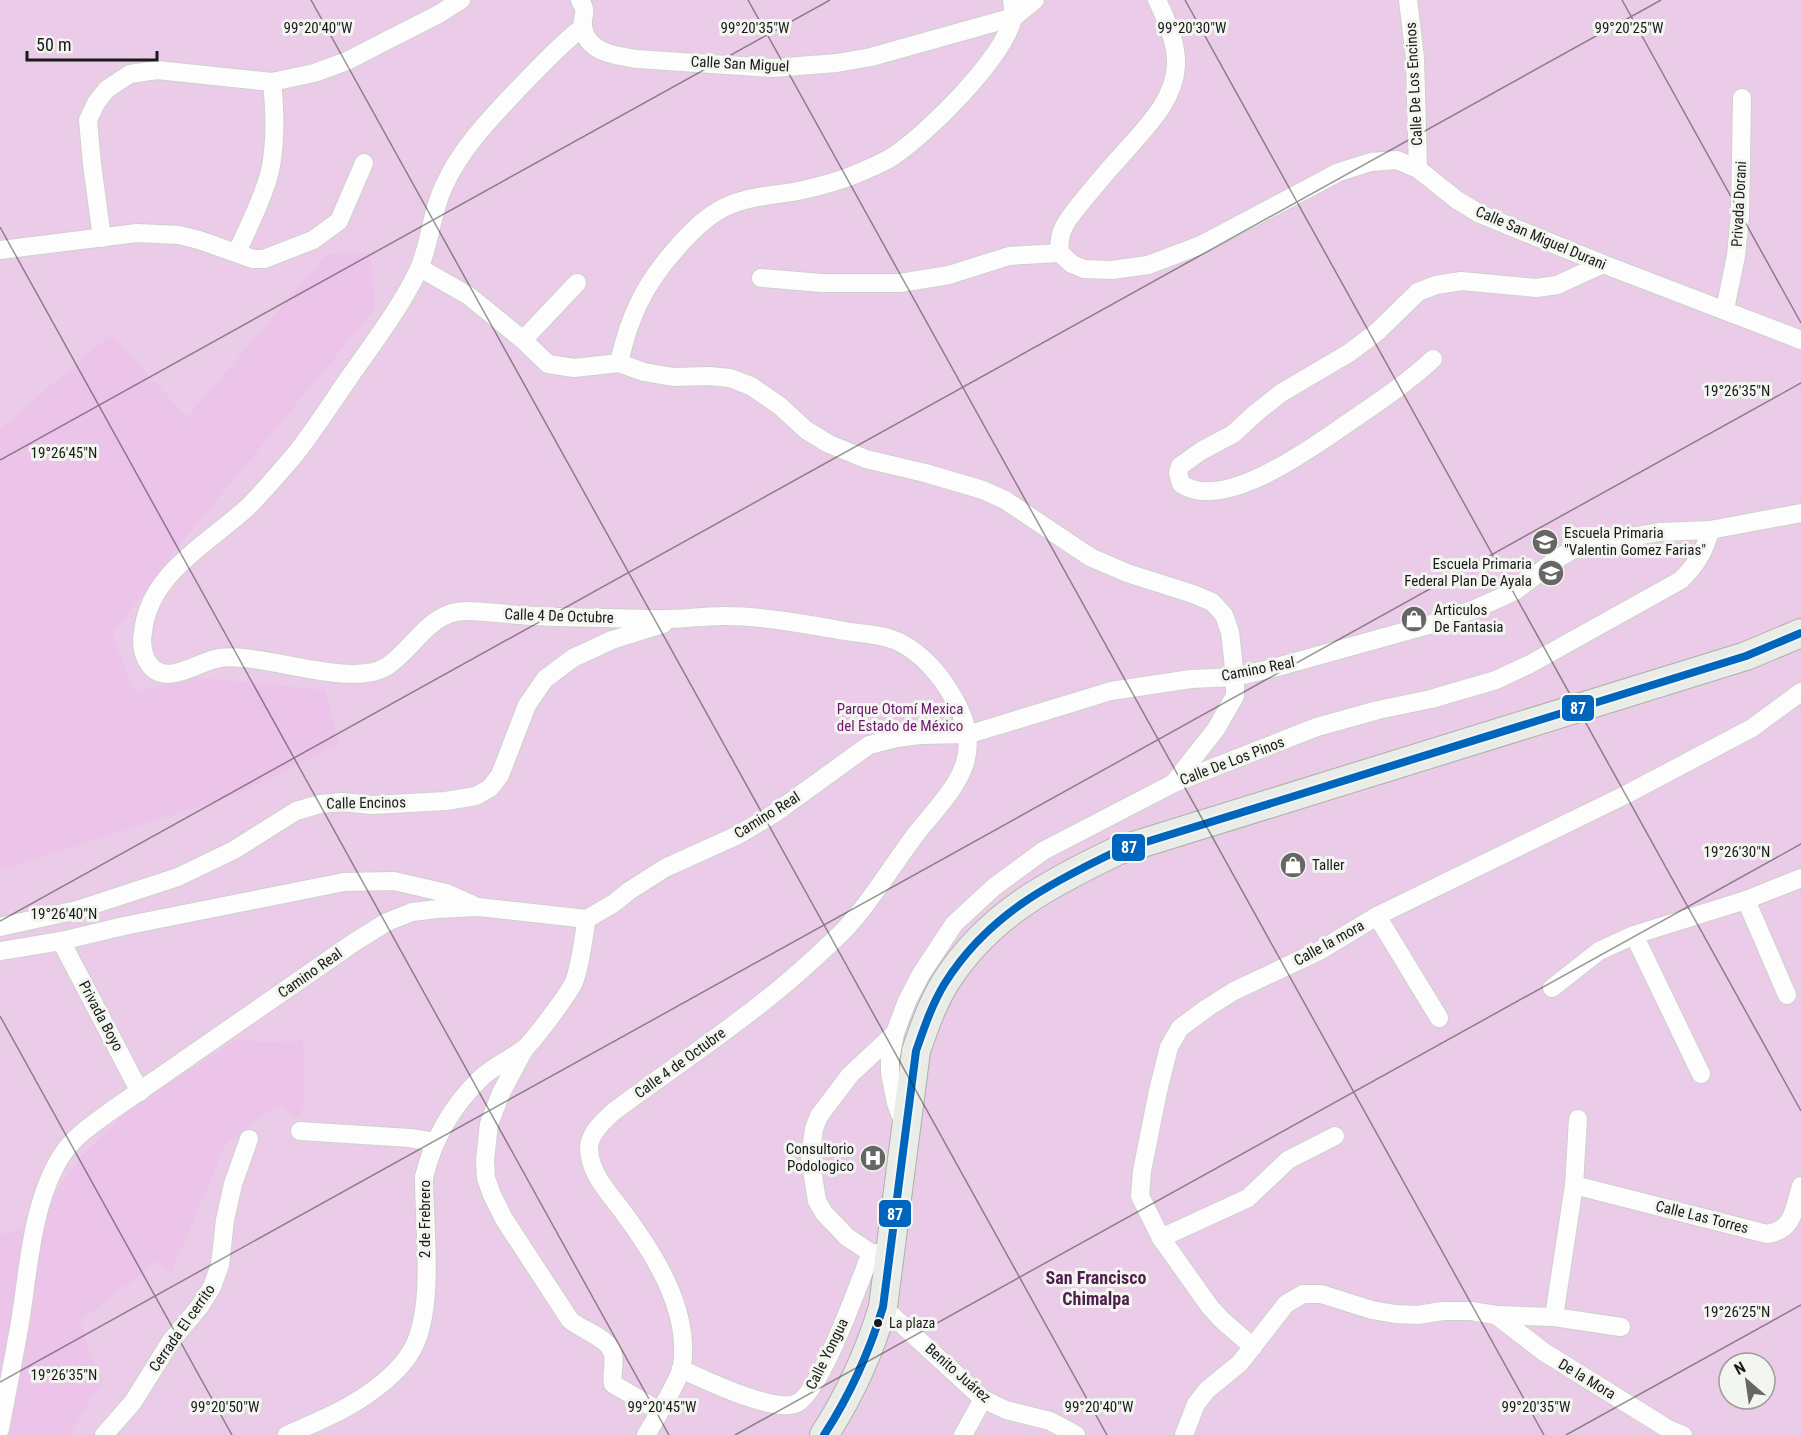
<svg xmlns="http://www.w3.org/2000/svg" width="1801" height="1435" font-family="'Roboto Condensed',sans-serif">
<rect width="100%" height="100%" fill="#f3f4f1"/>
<!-- green -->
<path fill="#ebcce8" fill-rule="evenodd" d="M0 0H1801V1435H0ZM1729 1363H1765V1399H1729Z"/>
<!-- forest -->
<g fill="#ecc4e9">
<path d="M370 252 375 309 187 536 112 635 135 692 197 677 325 690 339 744 238 794 0 870V429L111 334 187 417 327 254Z"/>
<path d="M238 1039 259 1042 303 1041 304 1105 299 1118 277 1105 226 1144 170 1276 158 1261 80 1321 90 1353 103 1380 69 1435H0V1236L37 1221 79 1158 132 1107Z"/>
</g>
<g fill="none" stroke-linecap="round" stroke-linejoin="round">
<defs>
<g id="minor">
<path d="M580 0C589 15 581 15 583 27 587 53 617 56 637 59L773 68 837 63 871 57 1014 17 1035 0"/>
<path d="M1408 0 1415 58 1418 169"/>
<path d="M583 27C559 45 539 68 518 89 490 119 461 148 444 186 431 213 430 245 418 271 400 308 374 342 351 375 332 402 314 431 293 457 278 474 264 491 248 507 209 543 149 573 143 632 141 643 142 654 149 664 166 688 198 661 220 658 228 657 235 657 243 658 279 660 354 686 386 667 414 649 429 611 466 611 488 611 510 615 533 616 574 618 615 618 656 619 678 620 700 616 723 616 763 616 805 624 845 631 862 634 883 634 899 642 922 653 941 676 953 697 989 758 953 788 916 834 891 867 864 913 834 940 810 963 784 986 758 1006 711 1043 661 1076 613 1112 603 1122 589 1133 589 1149 590 1174 609 1193 623 1212 655 1255 690 1310 682 1366 679 1381 655 1420 646 1435"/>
<path d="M102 238 92 164 88 120 96 103 107 89 130 74 157 70 272 82 314 73 347 61 378 45 439 14 461 0"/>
<path d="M0 250 137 233 179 235 199 240 253 259H264L313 240 339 221 364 163"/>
<path d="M237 252C248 228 266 192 271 166 276 138 275 110 272 82"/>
<path d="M1060 253 1072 264 1084 269 1112 270 1148 265 1201 245 1339 172 1371 162 1397 160 1418 169 1457 200 1480 214 1603 264 1801 340"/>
<path d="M1060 253C1057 232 1067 220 1080 204 1094 187 1107 171 1122 155 1144 129 1174 102 1176 66 1177 43 1167 21 1157 0"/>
<path d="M420 268 469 296 523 340 548 364 574 368 619 363 644 372 673 377 709 376 730 378 751 386 780 406 806 430 829 444 866 459 925 473 983 490 1005 500 1090 557 1127 573 1193 594 1212 602 1224 615 1230 632 1235 677V696L1216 729 1176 780"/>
<path d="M761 278 822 283H900L949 275 1009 256 1060 253"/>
<path d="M1725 309 1736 256 1740 215 1742 98"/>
<path d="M523 340 577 283"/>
<path d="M1433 359C1405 385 1374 405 1342 427 1307 451 1223 512 1181 484L1178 473 1180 466 1201 451 1233 434 1257 412 1281 393 1349 353 1377 332 1418 292 1436 285 1461 281 1536 288 1557 285 1603 264"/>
<path d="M619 363C629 317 644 285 675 250 688 235 701 221 718 211 742 196 771 196 798 191 813 188 831 183 846 178 861 172 879 165 892 157 927 134 1003 59 1013 18 1014 13 1013 6 1012 0"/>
<path d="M1746 900 1787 995"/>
<path d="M1377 916 1439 1018"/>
<path d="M0 927 77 910 178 877 234 850 296 811 320 804 342 802 372 805 446 801 476 796 490 788 500 775 527 705 545 679 573 658 612 640 663 624"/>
<path d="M1634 935 1701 1074"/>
<path d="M61 941 140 1092"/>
<path d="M0 951 61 941 124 926 344 882 394 881 446 893 473 905"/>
<path d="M1552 988 1599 951 1634 935 1746 900 1801 878"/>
<path d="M525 1048 501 1093 489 1124 485 1160 486 1178 492 1195 504 1219 570 1320C583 1331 610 1338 613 1355 615 1365 611 1375 613 1384L659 1411"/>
<path d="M903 1122 896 1103 890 1073V1060L895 1033 907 1001 921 974 954 924 994 887 1043 851 1174 783 1317 727 1378 710 1431 699 1496 680 1530 664 1681 580C1696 565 1705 551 1710 530"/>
<path d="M300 1131 410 1138 435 1142"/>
<path d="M1574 1185 1767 1234C1794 1230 1794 1209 1801 1186"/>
<path d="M1161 1238 1248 1198 1288 1160 1335 1136"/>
<path d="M889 1254 871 1253 847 1237 824 1213 817 1201 810 1157 814 1129 819 1116 850 1075 895 1033"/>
<path d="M883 1307 983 1399 1006 1410 1050 1421 1076 1435"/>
<path d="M1496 1315 1544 1352 1668 1429 1683 1435"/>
<path d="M1554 1317 1574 1185 1578 1119"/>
<path d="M1253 1347 1222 1320 1210 1307 1161 1238 1140 1196 1142 1171 1158 1091 1169 1047 1180 1028 1207 1008 1234 991 1319 951 1377 916 1627 794 1752 728 1801 692"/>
<path d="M681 1369C705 1380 771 1412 795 1404 820 1396 860 1280 871 1253"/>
<path d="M0 1429C7 1391 15 1353 21 1316 29 1264 33 1197 64 1152 75 1136 92 1125 108 1113L356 941 387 922 412 912 437 909 478 907 587 919 614 903 629 891 665 868 738 835 775 813 869 745 897 738 919 735 970 734 1111 691 1191 679 1235 677 1277 667 1432 624 1475 609 1515 591 1557 559 1572 550 1591 544 1659 532 1710 530 1801 513"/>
<path d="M104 1435 133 1402 171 1341 200 1306 212 1287 220 1265 225 1220 233 1184 249 1139"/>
<path d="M287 1435C309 1425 333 1416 354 1403 377 1389 405 1368 416 1342 434 1298 424 1226 424 1177 433 1140 452 1106 480 1079 493 1066 511 1059 525 1048 534 1040 570 992 574 982 581 964 583 938 587 919"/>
<path d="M963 1435 983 1399"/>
<path d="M1184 1435 1196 1404 1207 1390 1240 1363 1286 1304 1303 1294H1321L1372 1310 1395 1314 1418 1315 1442 1311H1471L1496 1315 1554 1317 1621 1327"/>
</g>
<path id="primary" d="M824 1435C850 1395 869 1353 883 1307L916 1051C924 1028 932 1004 945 983 987 916 1048 884 1117 851L1746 656 1801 633"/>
</defs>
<!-- minor casing -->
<use href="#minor" stroke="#cfd0ce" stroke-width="20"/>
<!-- primary casing -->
<use href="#primary" stroke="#acb1a6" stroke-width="30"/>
<!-- minor -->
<use href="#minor" stroke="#fdfdfd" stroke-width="18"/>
<!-- primary -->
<use href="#primary" stroke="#eaece7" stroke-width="28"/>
<defs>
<path id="bus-1" d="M824 1435C850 1395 869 1353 883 1307L916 1051C924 1028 932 1004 945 983 987 916 1048 884 1117 851L1746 656 1801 633"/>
</defs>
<!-- bus-1 casing -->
<use href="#bus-1" stroke="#f3f5f0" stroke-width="12"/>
<!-- bus-1 -->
<use href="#bus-1" stroke="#0065bd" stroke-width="8"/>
</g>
<!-- ticks -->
<path fill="none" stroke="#1a1b19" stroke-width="1.5" stroke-opacity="0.45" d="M311 0 1107 1435M748 0 1544 1435M1185 0 1801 1111M1622 0 1801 323M0 227 669 1435M0 460 830 0M0 921 1661 0M0 1016 232 1435M0 1382 1801 383M735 1435 1801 844M1566 1435 1801 1305"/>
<!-- icons -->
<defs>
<symbol id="school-disc" viewBox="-11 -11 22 22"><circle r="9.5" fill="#666765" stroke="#f3f5f0"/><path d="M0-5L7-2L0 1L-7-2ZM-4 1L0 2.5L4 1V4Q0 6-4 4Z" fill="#fff"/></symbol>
<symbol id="shop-disc" viewBox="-11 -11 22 22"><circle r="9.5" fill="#666765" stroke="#f3f5f0"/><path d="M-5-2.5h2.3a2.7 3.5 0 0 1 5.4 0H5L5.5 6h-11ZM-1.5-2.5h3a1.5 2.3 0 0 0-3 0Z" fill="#fff"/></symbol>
<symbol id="hospital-disc" viewBox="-11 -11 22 22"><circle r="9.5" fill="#666765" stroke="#f3f5f0"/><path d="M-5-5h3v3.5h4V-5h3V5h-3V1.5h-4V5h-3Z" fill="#fff"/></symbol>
</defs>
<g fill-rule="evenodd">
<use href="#school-disc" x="1530" y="527" width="30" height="30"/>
<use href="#school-disc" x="1536" y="558" width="30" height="30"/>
<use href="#shop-disc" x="1399" y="604" width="30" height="30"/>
<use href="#shop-disc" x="1278" y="850" width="30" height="30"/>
<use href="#hospital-disc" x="858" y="1143" width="30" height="30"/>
</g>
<!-- markers -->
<circle fill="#1a1b19" stroke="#f3f5f0" stroke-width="2" cx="878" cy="1323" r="5"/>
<g text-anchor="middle" stroke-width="6" stroke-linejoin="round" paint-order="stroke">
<!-- bus labels -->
<g font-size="14" fill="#1a1b19" stroke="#f3f5f0" text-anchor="start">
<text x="889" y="1328">La plaza</text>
</g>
<!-- street labels -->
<g font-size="15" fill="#1a1b19" stroke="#f3f5f0">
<text transform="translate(740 64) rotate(3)" y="5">Calle San Miguel</text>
<text transform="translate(1414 84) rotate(-93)" y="5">Calle De Los Encinos</text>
<text transform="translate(1739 204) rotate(-87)" y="5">Privada Dorani</text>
<text transform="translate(1541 238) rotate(23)" y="5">Calle San Miguel Durani</text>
<text transform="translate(559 616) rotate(2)" y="5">Calle 4 De Octubre</text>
<text transform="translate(1258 669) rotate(-11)" y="5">Camino Real</text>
<text transform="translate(1232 761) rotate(-21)" y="5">Calle De Los Pinos</text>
<text transform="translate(366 803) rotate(-1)" y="5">Calle Encinos</text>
<text transform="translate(767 815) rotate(-32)" y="5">Camino Real</text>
<text transform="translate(1329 943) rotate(-29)" y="5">Calle la mora</text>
<text transform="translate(310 973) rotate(-35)" y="5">Camino Real</text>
<text transform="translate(101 1016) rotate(62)" y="5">Privada Boyo</text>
<text transform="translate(680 1063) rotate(-36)" y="5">Calle 4 de Octubre</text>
<text transform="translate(1702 1217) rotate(14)" y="5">Calle Las Torres</text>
<text transform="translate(425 1219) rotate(-90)" y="5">2 de Frebrero</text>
<text transform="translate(182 1328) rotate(-55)" y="5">Cerrada El cerrito</text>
<text transform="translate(827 1354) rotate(-64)" y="5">Calle Yongua</text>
<text transform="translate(958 1373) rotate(41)" y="5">Benito Juárez</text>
<text transform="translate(1587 1379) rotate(31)" y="5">De la Mora</text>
</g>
<!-- poi labels -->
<g font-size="15" fill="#1a1b19" stroke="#f3f5f0" text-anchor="start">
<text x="1564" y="538">Escuela Primaria<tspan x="1564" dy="17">"Valentin Gomez Farias"</tspan></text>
<text x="1532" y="569" text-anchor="end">Escuela Primaria<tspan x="1532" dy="17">Federal Plan De Ayala</tspan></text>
<text x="1434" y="615">Articulos<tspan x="1434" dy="17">De Fantasia</tspan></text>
<text x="1312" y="870">Taller</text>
<text x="854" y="1154" text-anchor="end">Consultorio<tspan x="854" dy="17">Podologico</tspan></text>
</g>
<!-- park labels -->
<g font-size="15" fill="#6e156c" stroke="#f3f5f0">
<text x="900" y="714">Parque Otomí Mexica<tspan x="900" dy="17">del Estado de México</tspan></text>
</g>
<!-- quarter labels -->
<g font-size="18" font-weight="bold" fill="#511f4e" stroke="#f3f5f0">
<text x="1096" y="1284">San Francisco<tspan x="1096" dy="21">Chimalpa</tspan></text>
</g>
</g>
<g font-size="15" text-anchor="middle" fill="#1a1b19" stroke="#f3f5f0" stroke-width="6" stroke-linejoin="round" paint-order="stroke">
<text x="318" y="33">99°20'40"W</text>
<text x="755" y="33">99°20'35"W</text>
<text x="1192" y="33">99°20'30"W</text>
<text x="1629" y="33">99°20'25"W</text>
<text x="1737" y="396">19°26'35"N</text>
<text x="64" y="458">19°26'45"N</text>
<text x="1737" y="857">19°26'30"N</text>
<text x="64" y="919">19°26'40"N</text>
<text x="1737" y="1317">19°26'25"N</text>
<text x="64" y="1380">19°26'35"N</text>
<text x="225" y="1412">99°20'50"W</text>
<text x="662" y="1412">99°20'45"W</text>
<text x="1099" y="1412">99°20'40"W</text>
<text x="1536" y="1412">99°20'35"W</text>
</g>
<g stroke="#f3f5f0" stroke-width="2">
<rect x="1561" y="694" width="34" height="28" rx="6" fill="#0065bd"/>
<rect x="1111" y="833" width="35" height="29" rx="6" fill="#0065bd"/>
<rect x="878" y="1199" width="34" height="29" rx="6" fill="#0065bd"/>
</g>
<g font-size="16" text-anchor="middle" font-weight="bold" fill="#fff">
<text x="1578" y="714">87</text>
<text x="1129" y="853">87</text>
<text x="895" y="1220">87</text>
</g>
<!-- north arrow -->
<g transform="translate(1747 1381) rotate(331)"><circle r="28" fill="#f3f5f0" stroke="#9c9e9a" stroke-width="1.5"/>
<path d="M0-4.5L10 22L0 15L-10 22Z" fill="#666765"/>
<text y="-9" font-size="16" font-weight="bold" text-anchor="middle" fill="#1a1b19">N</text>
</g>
<!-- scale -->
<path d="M27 51v9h130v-9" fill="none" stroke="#1a1b19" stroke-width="3"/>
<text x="36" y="51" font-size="18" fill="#1a1b19" stroke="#f3f5f0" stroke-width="4.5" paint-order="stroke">50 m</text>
</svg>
